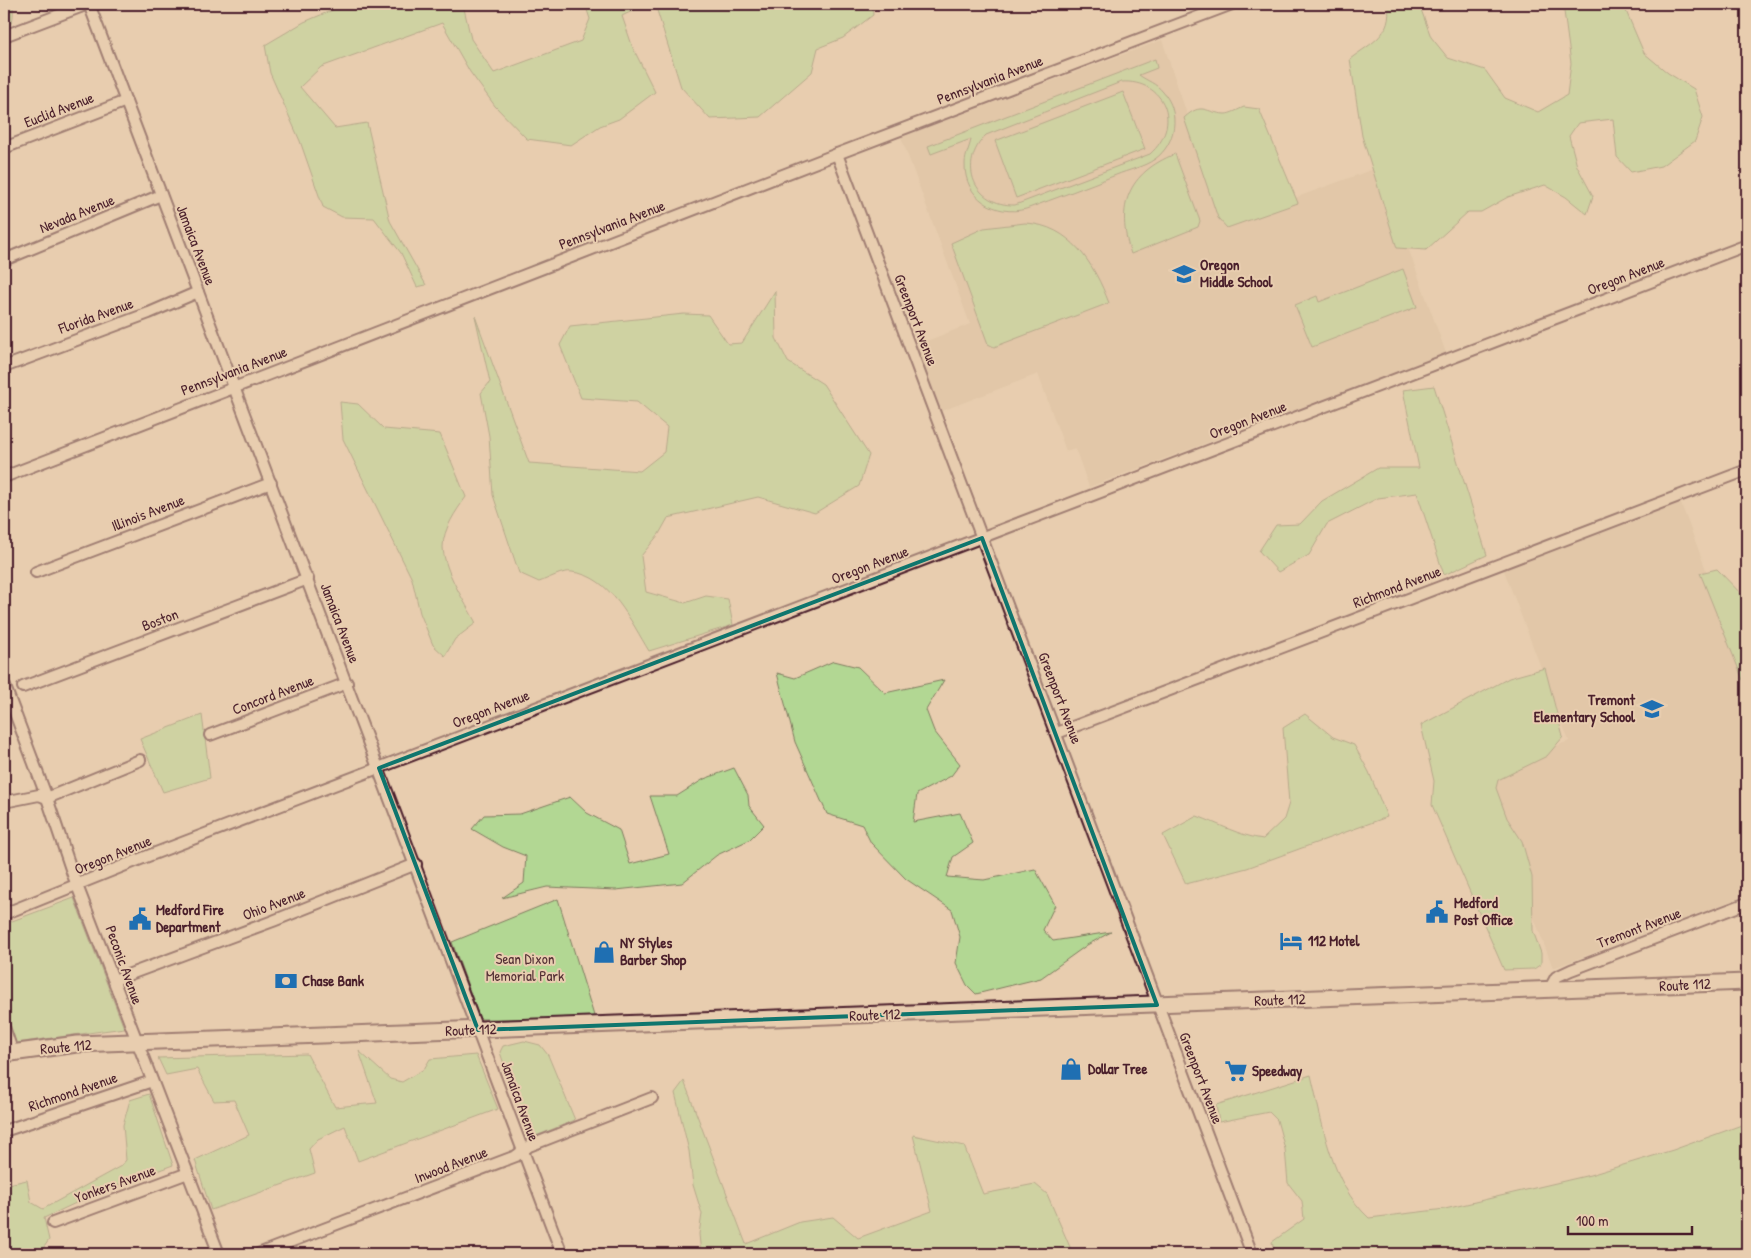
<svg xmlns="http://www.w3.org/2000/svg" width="1751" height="1258" font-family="'Patrick Hand',sans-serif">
<rect width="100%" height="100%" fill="#e8cdaf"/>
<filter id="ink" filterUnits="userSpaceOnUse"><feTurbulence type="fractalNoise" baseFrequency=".02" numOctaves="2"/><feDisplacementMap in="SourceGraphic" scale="10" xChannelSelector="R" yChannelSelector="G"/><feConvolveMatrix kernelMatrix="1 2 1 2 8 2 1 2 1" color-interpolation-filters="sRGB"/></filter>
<g filter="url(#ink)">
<!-- built -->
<g fill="#dbbea0">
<path d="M1162 40 1224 224 1379 167 1446 353 1089 487 1075 448 1066 451 1038 374 939 412 914 346 970 324 901 137Z"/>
<path d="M1680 501 1747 678V895L1553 968 1480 775 1569 741 1503 568Z"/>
</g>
<!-- green -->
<g fill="#b2d793" stroke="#7e7b5f" fill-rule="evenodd">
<path d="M4 4H13C13 14 15 25 4 29Z"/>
<path d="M347 4H463L471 39 494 73 581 41 590 19 585 4H646L622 16 633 48 655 92 619 119 600 126 571 145 527 139 495 106 470 72 442 23 321 67 300 87 335 128 367 123 390 221 426 285 417 287 401 253 374 218 342 217 323 207 300 141 270 73 265 45 304 22Z"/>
<path d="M655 4H872L873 15 843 38 818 48 812 72 760 117 710 119 681 87Z"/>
<path d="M1388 4H1419L1431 37 1448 58 1485 70 1505 98 1538 112 1567 95 1571 63 1563 4H1623L1644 53 1668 73 1694 89 1703 117 1695 141 1661 166 1631 172 1617 157 1613 119 1578 123 1569 136 1577 166 1593 196 1587 214 1566 197 1545 185 1508 197 1481 212H1468L1426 250 1397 248 1362 136 1350 59C1372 42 1393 35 1388 4Z"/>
<path d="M1155 59 1157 68 1139 75C1147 81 1156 83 1163 92 1181 112 1176 144 1155 159 1144 167 1128 170 1116 175 1086 187 1056 198 1026 209 996 217 964 198 965 164 965 155 970 147 971 139L931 154 928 146ZM1121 82C1165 79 1183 125 1150 154L1015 205C974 206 957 164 986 135Z"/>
<path d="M1123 92 1145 149 1016 198 995 141Z"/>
<path d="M1244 107 1259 109 1298 203 1227 228 1218 218 1184 118C1202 101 1206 113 1225 114 1231 114 1239 109 1244 107Z"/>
<path d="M1175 154 1200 221 1198 227 1131 254C1115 206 1128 173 1175 154Z"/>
<path d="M1025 223C1071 225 1094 264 1109 303L994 347 988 344 951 243 984 228Z"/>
<path d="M1403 269 1417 307 1312 347 1295 305 1317 296 1319 302Z"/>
<path d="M775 291 776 338 788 362 823 384 869 455 859 486 815 513 758 497 668 518 659 534 641 556 646 592 685 603 706 596 728 599 733 625 649 651C631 622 611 576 572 572 563 570 548 579 539 582L519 573 493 495 489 436 481 393 490 382 475 316 529 463 640 471 664 452 667 427 637 402 581 398 560 345 570 326 684 314 708 315 728 344 742 343Z"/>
<path d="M1434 386 1487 555 1444 575 1417 493 1378 498 1327 524 1309 555 1278 572 1259 551 1276 525 1300 524 1322 501 1378 468H1419L1403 390Z"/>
<path d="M340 402 358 404 384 429 440 434 466 497C456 511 443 529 443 547 444 571 465 602 476 623L455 639 445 656 433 645 420 613 412 579 343 439Z"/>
<path d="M1717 569 1747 600V683L1743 680 1700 573Z"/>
<path d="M834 661 858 667 885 693 944 680 926 710 934 731 960 764 951 776 917 794 913 822 960 813 973 843 953 857 947 877 984 880 1035 869 1055 905 1043 930 1053 941 1111 932 1087 945 1041 978 976 994 967 985 956 963 960 937 952 910 906 879 871 843 862 825 827 814 795 742 777 673 795 678Z"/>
<path d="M1545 668 1563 737 1547 756 1498 780 1496 788 1507 818 1522 841 1532 877 1533 931 1541 953V964L1534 969 1504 970 1432 805 1434 781 1421 725 1509 678Z"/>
<path d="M1305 714 1333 737 1354 745 1369 772 1387 817 1247 868 1186 884 1163 835 1197 816C1219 824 1240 836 1263 839L1284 819 1289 803 1283 728Z"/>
<path d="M202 715 210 778 163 792 140 739Z"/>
<path d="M734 768 748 795 749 806 764 825 749 840 717 855 682 883 616 890 547 887 502 898 524 883 526 856 503 847 472 829 484 815 520 814 570 797 587 813 619 830 630 864 669 854 650 796H677L704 779Z"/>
<path d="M74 898 124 1028 16 1043 4 1010V924Z"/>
<path d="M558 899 595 1019H480L452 942Z"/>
<path d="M524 1041 540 1045 548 1055 575 1120 531 1138 526 1133 500 1052 503 1046Z"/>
<path d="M359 1051 390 1079 402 1082 424 1069 430 1059 476 1055 498 1109 358 1161 345 1126 318 1139 309 1149 315 1173 211 1210 195 1160 249 1135 234 1100 214 1101 197 1069 166 1075 158 1058 307 1054 335 1107 377 1103Z"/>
<path d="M1311 1075C1323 1125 1330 1182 1369 1218L1445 1209 1590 1175 1673 1150 1747 1123V1254H1310L1306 1250 1293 1254H1275L1272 1242 1304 1219 1302 1201 1288 1183 1285 1149 1277 1120 1269 1112 1219 1122 1216 1105Z"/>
<path d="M684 1081 746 1244 800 1222 833 1217 858 1238 932 1211 913 1135 964 1146 983 1194 1035 1184 1047 1194 1073 1254H701L699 1234 702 1214 693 1185 689 1151 675 1093Z"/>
<path d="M149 1094 173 1165 97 1193 44 1218 49 1240 39 1254H4V1185L27 1180 31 1202 43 1209 121 1166 126 1160 123 1125 130 1100Z"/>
</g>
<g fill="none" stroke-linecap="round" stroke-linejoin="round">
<defs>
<g id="street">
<path d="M89 4 562 1254"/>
<path d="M4 36 88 4"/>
<path d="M4 148 126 101"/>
<path d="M837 154 1252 1254"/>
<path d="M4 260 161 195"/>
<path d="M4 367 149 313 198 292"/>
<path d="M4 477 837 154 1232 4"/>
<path d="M36 572 271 483"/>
<path d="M4 684 47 798 73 875 219 1254"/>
<path d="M23 687 308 579"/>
<path d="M1057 733 1747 470"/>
<path d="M210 735 347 683"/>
<path d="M4 802 39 795 47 798 140 760"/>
<path d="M4 914 148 856 1747 245"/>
<path d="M114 980 273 921 416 864"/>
<path d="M1549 990 1556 977 1571 970 1747 903"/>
<path d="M4 1027 13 1053"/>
<path d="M4 1131 152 1081"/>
<path d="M53 1223 188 1173"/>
<path d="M258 1254 516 1156 529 1146 652 1098"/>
</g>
<path id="primary" d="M4 1054 77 1044 1747 982"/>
</defs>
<!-- street casing -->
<use href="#street" stroke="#4a1f2b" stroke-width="14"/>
<!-- primary casing -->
<use href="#primary" stroke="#4a1f2b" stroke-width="19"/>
<!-- street -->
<use href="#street" stroke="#e8cdaf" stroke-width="10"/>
<!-- primary -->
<use href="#primary" stroke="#e8cdaf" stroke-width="15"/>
</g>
</g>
<!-- marked area -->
<path d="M0 0H1751V1258H0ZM982 538 1157 1005 478 1030 379 768Z" fill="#e8cdaf" fill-opacity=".55" fill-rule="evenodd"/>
<path fill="none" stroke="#0f766e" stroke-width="4" stroke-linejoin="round" d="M982 538 1157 1005 478 1030 379 768Z"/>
<!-- icons -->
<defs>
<symbol id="school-bare" viewBox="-9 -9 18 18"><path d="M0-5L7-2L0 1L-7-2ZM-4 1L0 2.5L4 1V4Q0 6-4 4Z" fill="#1f6fb2" stroke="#e8cdaf" stroke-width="2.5" paint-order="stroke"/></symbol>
<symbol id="civic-bare" viewBox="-9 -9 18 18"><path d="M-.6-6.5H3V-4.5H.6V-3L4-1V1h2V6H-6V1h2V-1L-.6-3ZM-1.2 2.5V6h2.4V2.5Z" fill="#1f6fb2" stroke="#e8cdaf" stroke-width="2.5" paint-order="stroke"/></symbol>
<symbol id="hotel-bare" viewBox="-9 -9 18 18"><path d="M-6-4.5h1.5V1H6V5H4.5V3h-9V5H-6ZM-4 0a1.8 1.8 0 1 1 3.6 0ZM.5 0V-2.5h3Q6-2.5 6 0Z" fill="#1f6fb2" stroke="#e8cdaf" stroke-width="2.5" paint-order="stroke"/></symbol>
<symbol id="shop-bare" viewBox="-9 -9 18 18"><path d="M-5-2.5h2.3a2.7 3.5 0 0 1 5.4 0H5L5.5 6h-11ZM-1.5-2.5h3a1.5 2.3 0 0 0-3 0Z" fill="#1f6fb2" stroke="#e8cdaf" stroke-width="2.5" paint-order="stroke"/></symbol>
<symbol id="bank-bare" viewBox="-9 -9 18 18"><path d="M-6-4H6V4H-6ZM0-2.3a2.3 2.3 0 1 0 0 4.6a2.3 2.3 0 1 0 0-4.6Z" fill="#1f6fb2" stroke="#e8cdaf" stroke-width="2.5" paint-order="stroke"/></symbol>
<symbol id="supermarket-bare" viewBox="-9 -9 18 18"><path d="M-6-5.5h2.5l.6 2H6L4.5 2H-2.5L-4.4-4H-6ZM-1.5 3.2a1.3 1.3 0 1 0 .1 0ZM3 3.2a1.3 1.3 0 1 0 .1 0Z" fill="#1f6fb2" stroke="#e8cdaf" stroke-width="2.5" paint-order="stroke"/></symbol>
</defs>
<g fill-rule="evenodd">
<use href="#school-bare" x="1168" y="258" width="32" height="32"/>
<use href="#school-bare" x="1636" y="693" width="32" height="32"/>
<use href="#civic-bare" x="1421" y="896" width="32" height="32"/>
<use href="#civic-bare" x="124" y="903" width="32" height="32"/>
<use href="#hotel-bare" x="1275" y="925" width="32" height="32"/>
<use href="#shop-bare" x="588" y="936" width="32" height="32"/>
<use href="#bank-bare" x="270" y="965" width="32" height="32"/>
<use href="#shop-bare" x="1055" y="1053" width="32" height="32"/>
<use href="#supermarket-bare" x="1220" y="1055" width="32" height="32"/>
</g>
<g text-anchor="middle" stroke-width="4" stroke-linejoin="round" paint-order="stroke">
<!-- street labels -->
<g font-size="15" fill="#4a1f2b" stroke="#e8cdaf">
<text transform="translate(990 80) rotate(-21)" y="5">Pennsylvania Avenue</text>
<text transform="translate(59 110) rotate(-21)" y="5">Euclid Avenue</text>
<text transform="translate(77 214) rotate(-22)" y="5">Nevada Avenue</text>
<text transform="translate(612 225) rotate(-21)" y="5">Pennsylvania Avenue</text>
<text transform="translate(196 245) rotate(69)" y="5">Jamaica Avenue</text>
<text transform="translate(1626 276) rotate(-21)" y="5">Oregon Avenue</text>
<text transform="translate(96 316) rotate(-20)" y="5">Florida Avenue</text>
<text transform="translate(916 320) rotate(69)" y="5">Greenport Avenue</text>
<text transform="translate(234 371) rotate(-21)" y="5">Pennsylvania Avenue</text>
<text transform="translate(1248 420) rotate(-21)" y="5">Oregon Avenue</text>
<text transform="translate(148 513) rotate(-21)" y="5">Illinois Avenue</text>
<text transform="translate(870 565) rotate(-21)" y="5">Oregon Avenue</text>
<text transform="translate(1397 587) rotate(-21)" y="5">Richmond Avenue</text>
<text transform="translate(160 620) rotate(-21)" y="5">Boston</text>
<text transform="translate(340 623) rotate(69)" y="5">Jamaica Avenue</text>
<text transform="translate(273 695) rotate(-21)" y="5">Concord Avenue</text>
<text transform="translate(1060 698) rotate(69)" y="5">Greenport Avenue</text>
<text transform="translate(491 709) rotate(-21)" y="5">Oregon Avenue</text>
<text transform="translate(113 855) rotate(-22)" y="5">Oregon Avenue</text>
<text transform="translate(274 904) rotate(-21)" y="5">Ohio Avenue</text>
<text transform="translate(1639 928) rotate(-21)" y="5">Tremont Avenue</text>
<text transform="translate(124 965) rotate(70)" y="5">Peconic Avenue</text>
<text transform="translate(1685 985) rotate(-3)" y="5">Route 112</text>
<text transform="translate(1280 1000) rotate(-2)" y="5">Route 112</text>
<text transform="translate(875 1015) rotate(-2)" y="5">Route 112</text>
<text transform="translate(471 1030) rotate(-2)" y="5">Route 112</text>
<text transform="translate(66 1047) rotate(-5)" y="5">Route 112</text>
<text transform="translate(1201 1078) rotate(69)" y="5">Greenport Avenue</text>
<text transform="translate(73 1092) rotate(-19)" y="5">Richmond Avenue</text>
<text transform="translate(520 1101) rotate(70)" y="5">Jamaica Avenue</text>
<text transform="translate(451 1165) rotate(-21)" y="5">Inwood Avenue</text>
<text transform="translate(115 1184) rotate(-20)" y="5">Yonkers Avenue</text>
</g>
<!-- poi labels -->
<g font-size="15" font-weight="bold" fill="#4a1f2b" stroke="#e8cdaf" text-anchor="start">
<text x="1200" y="270">Oregon<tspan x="1200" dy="17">Middle School</tspan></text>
<text x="1635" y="705" text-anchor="end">Tremont<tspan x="1635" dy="17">Elementary School</tspan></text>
<text x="1454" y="908">Medford<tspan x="1454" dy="17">Post Office</tspan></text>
<text x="156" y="915">Medford Fire<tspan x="156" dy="17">Department</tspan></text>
<text x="1308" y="946">112 Motel</text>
<text x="620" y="948">NY Styles<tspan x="620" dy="17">Barber Shop</tspan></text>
<text x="302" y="986">Chase Bank</text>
<text x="1088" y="1074">Dollar Tree</text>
<text x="1252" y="1076">Speedway</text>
</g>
<!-- park labels -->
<g font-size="15" fill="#543135" stroke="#e8cdaf">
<text x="525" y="964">Sean Dixon<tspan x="525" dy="17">Memorial Park</tspan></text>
</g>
</g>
<!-- margin -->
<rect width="1751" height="1258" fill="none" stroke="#e8cdaf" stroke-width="20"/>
<rect x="10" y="10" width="1731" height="1238" fill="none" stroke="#4a1f2b" stroke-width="2" filter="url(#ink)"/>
<!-- scale -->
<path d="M1568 1226v8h124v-8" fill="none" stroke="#4a1f2b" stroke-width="2.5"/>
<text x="1576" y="1226" font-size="15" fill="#4a1f2b" stroke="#e8cdaf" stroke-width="4" paint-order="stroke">100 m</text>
</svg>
